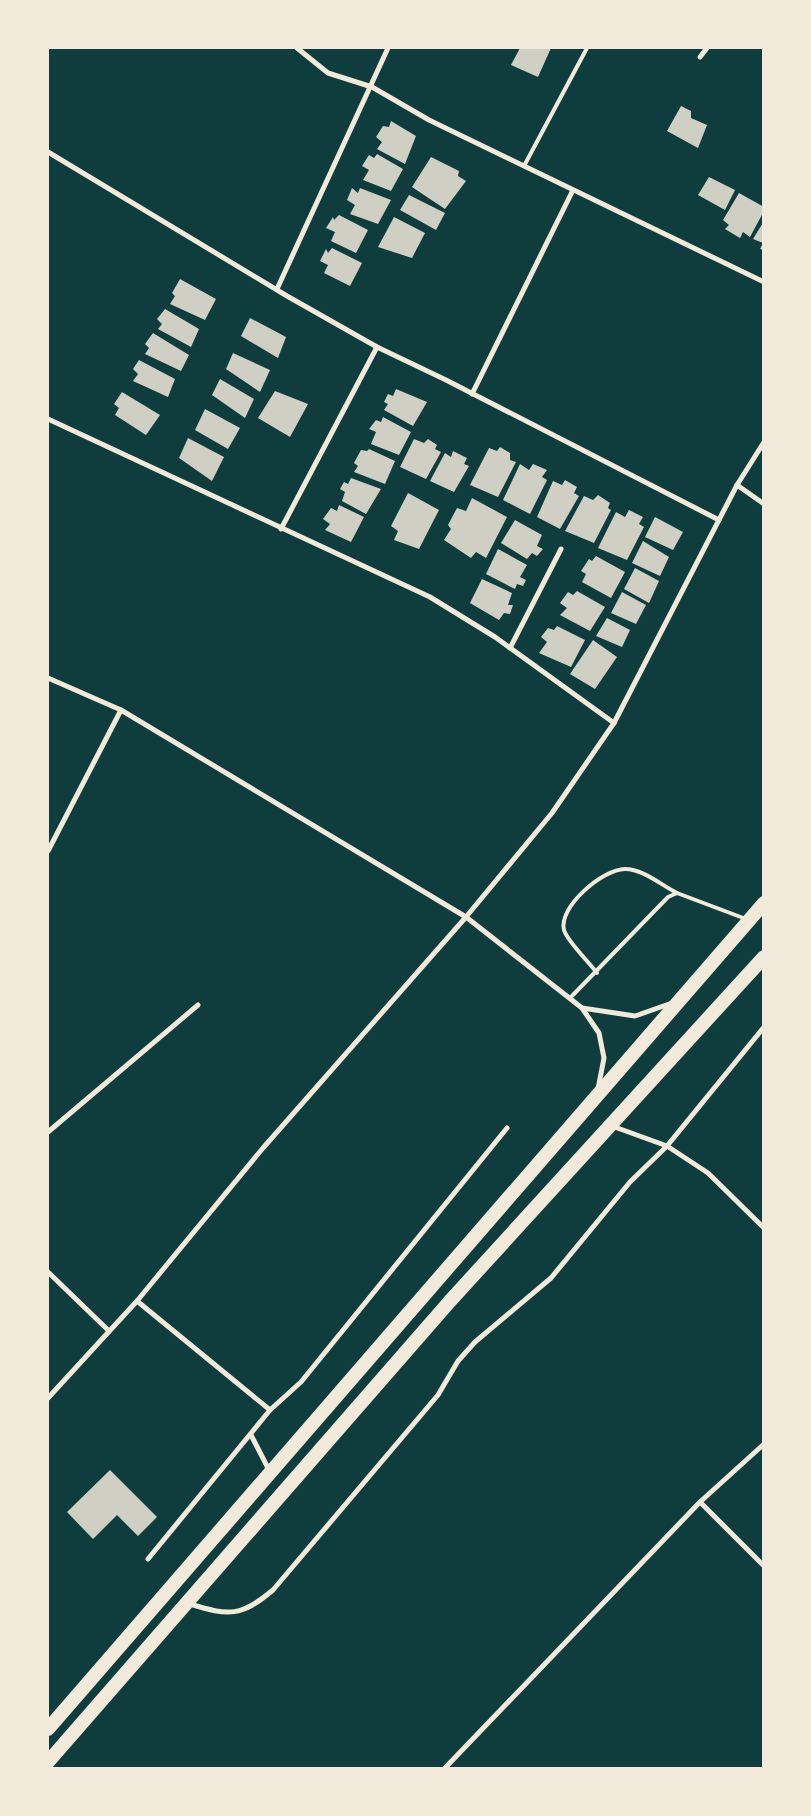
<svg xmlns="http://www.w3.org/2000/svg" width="811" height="1816" font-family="Cabin,sans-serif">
<rect width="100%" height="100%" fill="#0f3d3e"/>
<!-- building -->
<g fill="#cfcfc3">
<path d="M520 48H551L538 77 511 65Z"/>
<path d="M681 106 691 111V118L707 125 698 148 667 131Z"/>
<path d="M391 121 416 136 405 164 377 149 382 142 376 137 383 126 389 127Z"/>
<path d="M377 154 403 169 391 191 363 180 369 170 362 166 369 155 374 158Z"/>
<path d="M431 157 459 171 458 176 466 181 445 209 412 187Z"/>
<path d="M709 177 735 190 725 210 698 195Z"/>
<path d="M352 188 358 193 360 188 391 200 378 224 350 214 355 205 347 200Z"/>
<path d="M739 193 764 207V211L750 237 743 232 740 238 725 229 729 225 723 220Z"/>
<path d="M409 195 445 213 436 230 400 210Z"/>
<path d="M339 215 368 230 356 253 331 241 335 232 326 228 333 217 334 220Z"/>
<path d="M394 217 425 233 412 258 378 247Z"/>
<path d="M764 221V250L760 249 763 243 753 239Z"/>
<path d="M332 248 362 263 350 286 324 273 328 265 320 261 326 249 328 253Z"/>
<path d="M180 279 216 299 205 320 170 304 175 296 172 293Z"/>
<path d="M165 309 199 329 191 347 158 329 162 324 157 319Z"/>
<path d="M250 318 286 337 278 358 241 336Z"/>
<path d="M153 333 189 355 181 371 145 354 149 348 145 344Z"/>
<path d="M233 353 270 370 260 392 226 369Z"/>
<path d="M139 360 175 379 168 397 133 381 138 374 133 369Z"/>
<path d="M220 379 254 399 245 418 212 395Z"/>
<path d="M396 389 427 402 413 426 384 410 388 404 384 402 388 394 393 396Z"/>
<path d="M275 391 308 404 290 437 258 418Z"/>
<path d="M122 392 160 415 146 435 115 415 119 408 114 404Z"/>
<path d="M205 409 240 428 228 449 195 430Z"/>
<path d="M383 417 411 432 399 455 371 444 376 432 369 429 376 420 381 422Z"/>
<path d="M188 438 224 457 212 481 179 458Z"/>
<path d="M414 439 424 443 428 439 437 445 435 449 441 452 426 479 400 467Z"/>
<path d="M500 447 510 453V460L516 462 498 497 470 485 489 448 497 451Z"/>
<path d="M369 449 395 461 385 484 354 472 358 466 354 463 361 450 367 451Z"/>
<path d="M453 451 467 458 464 464 469 466 454 492 430 481 445 453 451 457Z"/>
<path d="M520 464 529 470 533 464 547 470 542 477 547 480 530 514 503 500Z"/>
<path d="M351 478 381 489 366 514 342 501 345 492 340 489 344 482 348 484Z"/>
<path d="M565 480 577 487 574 493 579 496 560 529 537 517 553 481 562 485Z"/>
<path d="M408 493 439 510 419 549 394 540 398 531 391 526Z"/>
<path d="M598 495 610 503 608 508 611 510 594 543 565 531 584 496 593 500Z"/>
<path d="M472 498 507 517 486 558 476 552 471 558 444 540 451 529 448 525 457 508 466 511Z"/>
<path d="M339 505 364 517 351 542 325 530 330 524 323 519 331 508 337 511Z"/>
<path d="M629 510 643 517 639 524 644 527 627 560 598 548 616 512 625 517Z"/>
<path d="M655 517 683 532 673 550 645 537Z"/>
<path d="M515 520 542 535 537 546 543 549 537 556 532 553 527 559 501 543Z"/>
<path d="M643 541 669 557 660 576 632 563Z"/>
<path d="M498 549 527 565 520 577 526 580 523 586 517 584 515 589 486 574Z"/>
<path d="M596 556 625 572 611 598 582 582 586 574 581 571 589 559 592 561Z"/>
<path d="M635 568 659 581 649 603 624 589Z"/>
<path d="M482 579 512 593 508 605H513L510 614 504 613 499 620 470 603Z"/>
<path d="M577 591 605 607 590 631 560 615 567 608 560 603 568 592 573 595Z"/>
<path d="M622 592 646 605 636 624 611 613Z"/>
<path d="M607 618 630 630 622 647 596 636Z"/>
<path d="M557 626 585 640 571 667 539 653 547 642 541 637 548 628 554 630Z"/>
<path d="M593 640 617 657 595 689 570 674Z"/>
<path d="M110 1470 157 1517 138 1536 117 1515 93 1539 67 1512Z"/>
</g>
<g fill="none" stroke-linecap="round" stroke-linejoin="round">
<!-- service -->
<g stroke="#f1e9da" stroke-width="4">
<path d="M524 166 587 48"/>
<path d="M597 973C589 962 567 941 564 930 558 907 603 869 625 869 643 869 661 885 677 893"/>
<path d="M571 997 668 897 677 893 746 919"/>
</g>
<!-- minor -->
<g stroke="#f1e9da" stroke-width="5">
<path d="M297 48 328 73 372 87 429 120 764 282"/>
<path d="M700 57 707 48"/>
<path d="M48 152 287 296 377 347 446 380 719 520"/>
<path d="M277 289 388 48"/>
<path d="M472 394 573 190"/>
<path d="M48 419 430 597 495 637 614 723"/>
<path d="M737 485 764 504"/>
<path d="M281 529 377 347"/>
<path d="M510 648 561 549"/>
<path d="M48 678 121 710 466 917 582 1008 599 1033 604 1058 598 1089"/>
<path d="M48 851 121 710"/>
<path d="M582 1008 635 1016 672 1003"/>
<path d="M612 1126 667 1146 708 1173 764 1228"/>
<path d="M48 1132 198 1005"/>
<path d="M48 1272 109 1331"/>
<path d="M137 1301 270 1410"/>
<path d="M48 1398 137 1301 263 1148 466 917 552 813 614 723 737 485 764 442"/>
<path d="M251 1435 269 1470"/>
<path d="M700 1502 764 1566"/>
<path d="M148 1559 270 1410 301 1382 507 1128"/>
<path d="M190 1604C229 1616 241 1617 273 1590L438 1395 458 1361 475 1342 551 1278 630 1182 667 1146 764 1027"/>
<path d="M445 1768 700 1502 764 1444"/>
</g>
<!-- trunk -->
<g stroke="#f1e9da" stroke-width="14">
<path d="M48 1729 764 903"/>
<path d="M48 1762 450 1301 764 957"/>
</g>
</g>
<!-- border -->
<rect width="811" height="1816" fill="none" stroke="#f1e9da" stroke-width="98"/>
</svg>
